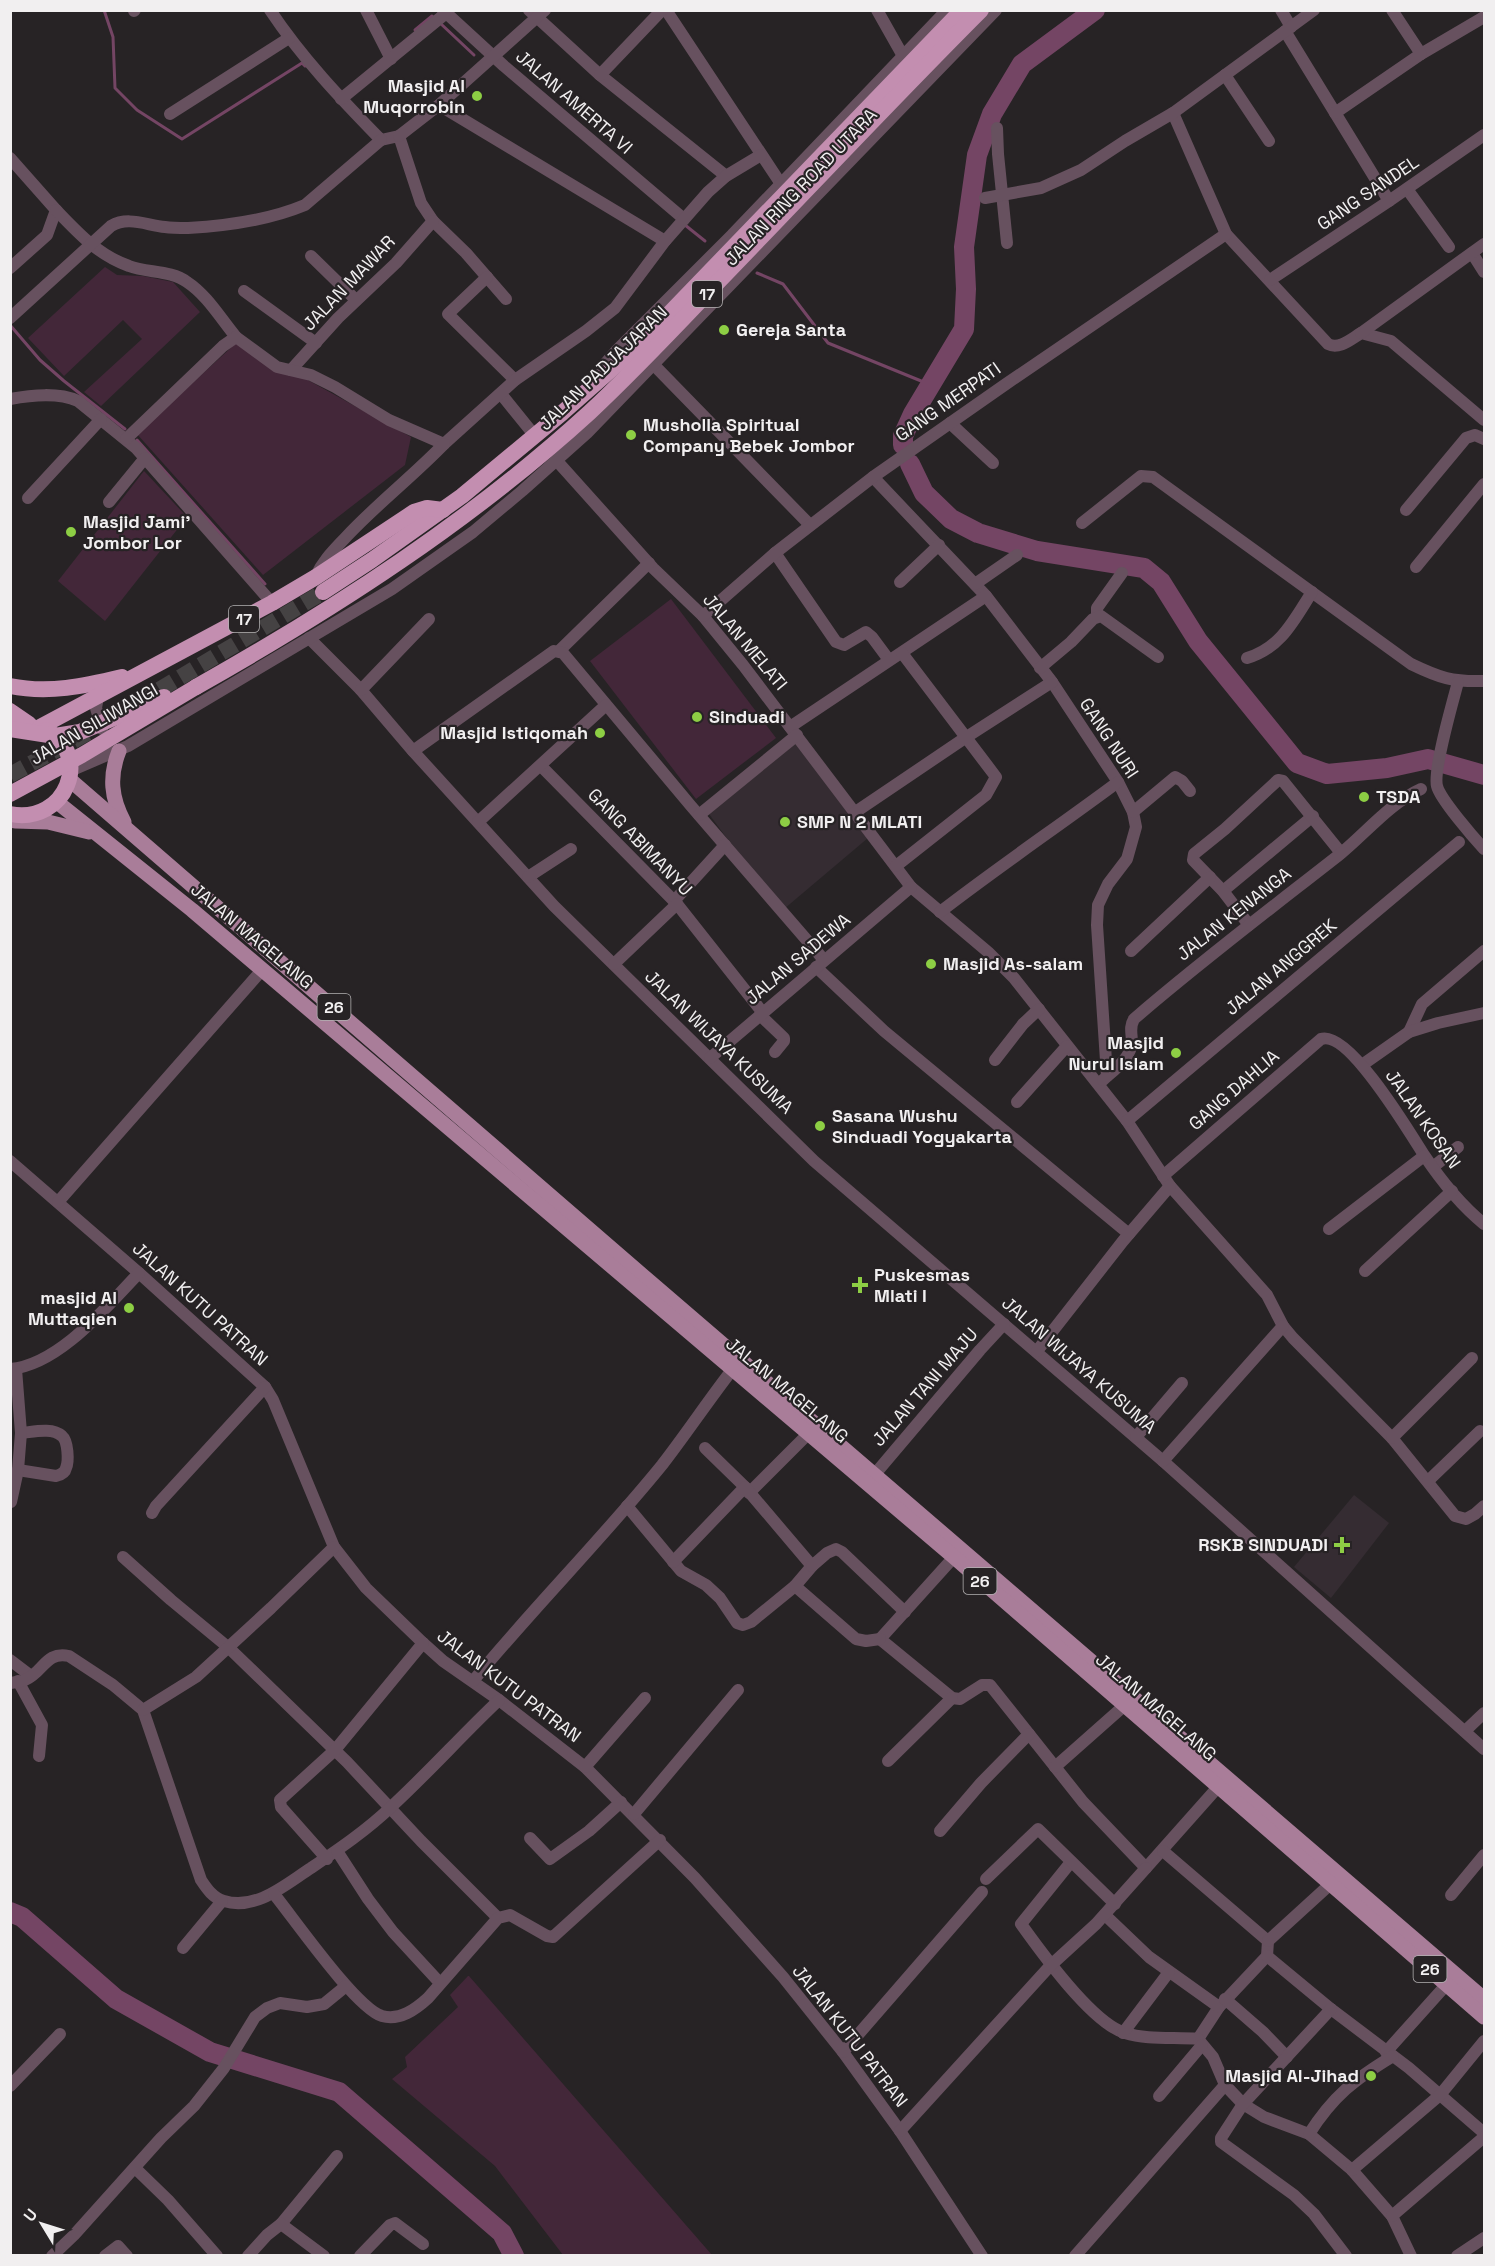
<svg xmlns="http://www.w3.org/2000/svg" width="1495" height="2266" font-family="'Space Grotesk',sans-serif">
<rect width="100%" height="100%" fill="#272325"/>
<!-- built -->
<g fill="#352c32">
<path d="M796 743 868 838 784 909 734 848 709 814Z"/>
<path d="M1354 1495 1389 1523 1331 1598 1294 1567Z"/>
</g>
<!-- green -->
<g fill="#432739">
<path d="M105 267 117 275 143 276 173 282 200 312 101 406 84 392 142 339 123 320 64 376 28 338Z"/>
<path d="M236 343 306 379 411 437 405 465 263 575 137 434Z"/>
<path d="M144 471 187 517 105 621 58 581Z"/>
<path d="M671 599 776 738 696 799 590 661Z"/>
<path d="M468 1976H469L712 2255H563L495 2166 392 2079 407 2067 405 2057 458 2007 450 1995Z"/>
</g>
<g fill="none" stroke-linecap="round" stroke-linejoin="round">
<!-- stream -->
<g stroke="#744564" stroke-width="3">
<path d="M104 10 113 37 115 88 137 110 182 139 302 63 305 66"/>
<path d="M440 23 474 55"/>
<path d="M415 30 432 16 435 19"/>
<path d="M685 225 705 241"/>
<path d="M757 273 783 284 828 343 931 385"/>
<path d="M10 325 40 360 64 381 125 429"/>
<path d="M137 440 265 584"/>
</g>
<!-- river -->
<g stroke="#744564" stroke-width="20">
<path d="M903 445V436L913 414 964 329 966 289 964 247 977 155 992 114 1022 64 1095 10"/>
<path d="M910 464 924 493 951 519 978 533 1037 551 1144 568 1161 582 1198 641 1297 763 1327 774 1387 768 1428 759 1484 775"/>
<path d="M10 1912 22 1917 116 1999 210 2052 339 2092 502 2233 514 2256"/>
</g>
<!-- highway-tunnel -->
<g stroke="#454243" stroke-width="16" stroke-dasharray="16 8" stroke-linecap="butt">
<path d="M139 702 323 592"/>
<path d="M10 775 91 731"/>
</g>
<!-- minor -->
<g stroke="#67515f" stroke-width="12">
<path d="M270 10C302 58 341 99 381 140L399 136 421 203 433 221 466 253 506 299"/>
<path d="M366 10 391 59"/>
<path d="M443 10 504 66 684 219"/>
<path d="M529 10 600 75 726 176"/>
<path d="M666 10 781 184"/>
<path d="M877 10 903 56"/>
<path d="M1281 10 1291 27"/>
<path d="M134 11 135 10"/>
<path d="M1285 31 1389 201"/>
<path d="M1421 54 1484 17"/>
<path d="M600 75 662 10"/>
<path d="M1225 75 1269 141"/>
<path d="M341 99 445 14"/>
<path d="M439 105 665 241"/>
<path d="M1173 113 1226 234 1328 344C1339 350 1351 339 1361 333L1391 341 1484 420"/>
<path d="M1335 113 1421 54 1392 10"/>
<path d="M170 114 289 38"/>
<path d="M997 128 998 154 1007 243"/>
<path d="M399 136 439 105 545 10"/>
<path d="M10 158 56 210 47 235 10 268"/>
<path d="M1407 189 1449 247"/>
<path d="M985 198 1041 188 1081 170 1125 141 1173 113 1314 10"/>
<path d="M56 210C78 233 98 255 129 266 147 273 171 270 187 282 207 295 221 319 236 337"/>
<path d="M1472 253 1484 272"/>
<path d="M311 256 356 300"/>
<path d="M487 277 448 314 515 380"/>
<path d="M1270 280 1389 201 1484 135"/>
<path d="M244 291 316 343"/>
<path d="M10 318 111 226C128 216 146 225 165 227 172 228 180 228 188 228 226 226 269 220 305 205L381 140"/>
<path d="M1361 333 1484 244"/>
<path d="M650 361 810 525"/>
<path d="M291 370 338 318 396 263 433 221"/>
<path d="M599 380 604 365 617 350 732 235 947 10"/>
<path d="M501 394 535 436"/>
<path d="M10 399C32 395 58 392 78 401L136 448 272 603"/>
<path d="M950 423 993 463"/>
<path d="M126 439 223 346 236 337 277 367 311 375 335 387 389 420 444 444 515 380 586 331 615 308 665 241 708 192 726 176 761 155"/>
<path d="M557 461 653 568 703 616 743 665 911 887 988 952 1014 978 1127 1121 1170 1186 1267 1295 1283 1326 1293 1338 1392 1438 1455 1516 1466 1519 1475 1514 1484 1506"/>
<path d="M873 477 986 596 1052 682 1118 782 1133 812 1136 827 1127 859 1108 884 1098 905 1097 925 1107 1076"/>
<path d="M28 498 101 419"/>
<path d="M109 502 145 458"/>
<path d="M1406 510 1466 438 1475 435 1484 439"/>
<path d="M1082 523 1141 476 1153 477 1411 664C1440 678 1452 682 1484 681"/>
<path d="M775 553 836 642 844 645 866 632 872 637 889 660"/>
<path d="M1416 567 1484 484"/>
<path d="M316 576C323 560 335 549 347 536 377 504 413 476 444 444"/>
<path d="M900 582 939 545"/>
<path d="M975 584 1017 555"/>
<path d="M703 616 775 553 873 477 1006 384 1226 234"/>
<path d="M1097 617V608L1122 573"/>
<path d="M309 638 361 690 413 751 554 906 814 1161 1163 1461 1484 1749"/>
<path d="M559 651 649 563"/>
<path d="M1247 658C1281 648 1294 620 1312 592"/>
<path d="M1040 668 1071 642 1093 619 1101 616 1158 657"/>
<path d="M1458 682C1453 701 1433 770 1437 786 1440 799 1474 838 1484 849"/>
<path d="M361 690 429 619"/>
<path d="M98 697 96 708 102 729"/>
<path d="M790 727 986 596"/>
<path d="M413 751 554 651 563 653 691 806 824 960"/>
<path d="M541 766 677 904 763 1013"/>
<path d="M70 771 128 746 392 589 473 532 522 491 587 433 996 10"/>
<path d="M1133 812 1175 777 1182 781 1190 791"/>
<path d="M854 813 965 738 1052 682"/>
<path d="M699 815 797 735"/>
<path d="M478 822 606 705"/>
<path d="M896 866 986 795 996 777 902 653"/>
<path d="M528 877 571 849"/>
<path d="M1223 891 1313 816"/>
<path d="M674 901 725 845"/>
<path d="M940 912C998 867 1059 826 1118 782"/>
<path d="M1249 925 1223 891 1193 860 1194 854 1225 829 1278 780 1283 781 1341 853"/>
<path d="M1131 951 1210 877"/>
<path d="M614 964 677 904"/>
<path d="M816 967 884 1031 1129 1234"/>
<path d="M760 1015 784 1038V1041L775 1052"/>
<path d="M1409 1032 1422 1004 1484 951"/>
<path d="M710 1058 911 887"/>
<path d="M995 1060 1023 1024 1039 1009"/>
<path d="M1362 1065 1409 1032 1438 1023 1484 1013"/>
<path d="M1103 1080C1114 1070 1131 1058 1132 1042 1132 1034 1129 1027 1134 1019 1200 962 1270 909 1339 855 1366 833 1390 803 1421 789"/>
<path d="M1017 1102 1067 1046"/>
<path d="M1127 1121 1459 842"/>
<path d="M10 1161 139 1273 265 1387 273 1400 334 1547 366 1588 423 1643 443 1661 499 1700 585 1767 695 1878 783 1977 843 2052 900 2131 982 2256"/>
<path d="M1433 1167 1458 1147"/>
<path d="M1163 1176 1321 1039C1348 1029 1410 1133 1424 1155 1440 1179 1462 1206 1484 1224"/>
<path d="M58 1202 262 970"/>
<path d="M1329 1229 1424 1156"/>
<path d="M1365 1271 1452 1191"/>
<path d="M1037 1351 1123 1241 1170 1186"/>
<path d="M10 1369C59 1365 107 1306 139 1273"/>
<path d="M1136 1437 1182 1383"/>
<path d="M1392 1438 1472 1358"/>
<path d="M705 1448 745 1487"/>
<path d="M1163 1461 1283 1326"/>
<path d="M18 1470 56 1476C60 1475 65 1473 66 1468 69 1461 68 1441 62 1436 52 1427 33 1432 21 1433"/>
<path d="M875 1474 980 1350 1004 1324"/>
<path d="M1428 1481 1480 1431"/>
<path d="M749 1493 808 1434"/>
<path d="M11 1502 18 1470 21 1433 16 1369"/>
<path d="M627 1506 681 1571 706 1585 720 1598 737 1623 743 1625 751 1622 795 1586"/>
<path d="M152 1513 156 1506 265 1387"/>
<path d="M123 1557 171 1600 229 1648 347 1762 421 1841 498 1918"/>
<path d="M954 1557 880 1639 952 1698 960 1699 982 1685H990L1083 1802 1146 1868 1218 1787"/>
<path d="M673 1562 745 1487 812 1566 795 1586 856 1639 866 1641 880 1639"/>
<path d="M812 1566 827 1553 836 1549 842 1552 905 1612"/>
<path d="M10 1660 31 1676"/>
<path d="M18 1681 42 1725 39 1756"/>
<path d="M473 1681C534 1607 602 1539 662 1465 686 1434 708 1401 732 1370"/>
<path d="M10 1683C15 1682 21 1682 25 1680 44 1672 45 1651 69 1656L113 1685 143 1710 201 1880C207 1889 213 1898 224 1901 256 1911 286 1884 311 1868 339 1849 367 1830 391 1807 428 1773 462 1735 499 1700"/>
<path d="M143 1710 196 1677 271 1608 334 1547"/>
<path d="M1465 1731 1484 1713"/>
<path d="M888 1761 952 1698"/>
<path d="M585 1767 645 1698"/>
<path d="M1055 1767 1125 1705"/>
<path d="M634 1814 738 1690"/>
<path d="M940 1831 981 1783 1029 1734"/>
<path d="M530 1838 550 1859 589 1831 621 1802"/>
<path d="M337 1851 368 1899 393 1932 440 1983"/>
<path d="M1163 1851 1268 1941 1267 1956 1219 2007 1198 2039"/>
<path d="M327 1859 281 1807 280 1800 335 1750 423 1643"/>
<path d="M1071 1862 1021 1924C1041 1952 1092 2023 1125 2033 1147 2040 1175 2037 1198 2039L1213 2057 1225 2085 1243 2104 1264 2117 1309 2134 1352 2170 1392 2216 1411 2256"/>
<path d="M986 1879 1038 1829 1115 1904"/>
<path d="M274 1894C295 1920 356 2008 382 2016 400 2021 416 2009 428 1998L498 1918 510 1915 547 1936 553 1937 660 1840"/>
<path d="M1451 1895 1484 1855"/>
<path d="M1105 1915 1149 1957 1219 2007"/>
<path d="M1268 1941 1336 1879"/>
<path d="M183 1948 222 1901"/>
<path d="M1267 1956 1331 2009 1409 2068 1484 2133"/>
<path d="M1225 1999 1263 2032 1287 2057"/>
<path d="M1331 2009 1243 2104 1221 2138V2142L1294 2195 1314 2214 1346 2256"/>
<path d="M1123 2033 1169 1972"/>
<path d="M843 2052 982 1892"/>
<path d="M1386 2052 1447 1984"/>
<path d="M10 2086 60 2034"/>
<path d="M1159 2096 1202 2045"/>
<path d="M900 2131 1050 1966 1096 1924 1146 1868"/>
<path d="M1309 2134C1333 2096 1355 2079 1393 2056"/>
<path d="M135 2168 168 2200 217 2256"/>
<path d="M1352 2170 1440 2095 1484 2041"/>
<path d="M1392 2216 1484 2137"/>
<path d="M281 2224 337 2156"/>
<path d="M52 2256 74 2235 161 2138 194 2106 224 2068 255 2017 267 2008 280 2003 307 2007 324 2004 346 1986"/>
<path d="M105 2256 118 2246 127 2256"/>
<path d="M248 2256 267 2235 281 2224 324 2256"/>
<path d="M360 2256 390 2225 395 2223 423 2244"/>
<path d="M1075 2256 1225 2085"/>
<path d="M1457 2256 1484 2238"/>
</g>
<!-- major -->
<g stroke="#a97d99" stroke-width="15">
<path d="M119 751C109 776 111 798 124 822"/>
<path d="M69 779 650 1282 1484 1999"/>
<path d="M57 802 192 910 954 1557 1484 2017"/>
<path d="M15 821 48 822 89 832"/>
</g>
<!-- highway -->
<g stroke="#c38eb0" stroke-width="16">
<path d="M323 592 372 560 462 496 562 413 638 346 962 10"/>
<path d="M10 686C49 694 84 686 122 677"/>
<path d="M196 687C336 608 471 521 590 412 635 370 677 325 719 281 806 191 892 99 981 10"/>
<path d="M10 711 29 724"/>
<path d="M40 727 272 603 316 577 414 512 427 508 443 510"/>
<path d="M10 814C67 825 93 754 46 730"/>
</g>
<!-- highway-bridge -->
<g stroke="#c38eb0" stroke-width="16">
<path d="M10 729 55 736 80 732 164 697"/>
<path d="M10 794 82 755 196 687"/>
</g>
</g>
<!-- markers -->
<g fill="#8dce44" stroke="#272325" stroke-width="2">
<circle cx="477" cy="96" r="6"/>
<circle cx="724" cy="330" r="6"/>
<circle cx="631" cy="435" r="6"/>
<circle cx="71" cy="532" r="6"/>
<circle cx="697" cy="717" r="6"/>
<circle cx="600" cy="733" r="6"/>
<circle cx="1364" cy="797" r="6"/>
<circle cx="785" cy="822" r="6"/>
<circle cx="931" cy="964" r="6"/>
<circle cx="1176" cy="1053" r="6"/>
<circle cx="820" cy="1126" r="6"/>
<path d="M857 1276h6v6h6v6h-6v6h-6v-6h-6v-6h6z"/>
<circle cx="129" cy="1308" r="6"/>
<path d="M1339 1536h6v6h6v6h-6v6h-6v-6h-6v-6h6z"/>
<circle cx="1371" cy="2076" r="6"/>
</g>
<g text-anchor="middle" stroke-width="4.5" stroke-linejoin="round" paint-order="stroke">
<!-- shield labels -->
<g fill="#272325" stroke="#b4b2b3" stroke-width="1.5">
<rect x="692" y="281" width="30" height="26" rx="4.5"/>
<rect x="229" y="606" width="30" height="26" rx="4.5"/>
<rect x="317.5" y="994" width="33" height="26" rx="4.5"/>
<rect x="963.5" y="1568" width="33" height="26" rx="4.5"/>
<rect x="1413.5" y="1956" width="33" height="26" rx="4.5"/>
</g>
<g font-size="16" font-weight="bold" fill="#f1eff0">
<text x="707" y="300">17</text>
<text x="244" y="625">17</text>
<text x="334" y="1013">26</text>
<text x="980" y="1587">26</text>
<text x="1430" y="1975">26</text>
</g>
<!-- poi labels -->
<g font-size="18" font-weight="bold" fill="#f1eff0" stroke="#272325" text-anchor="start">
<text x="465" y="92" text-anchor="end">Masjid Al<tspan x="465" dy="21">Muqorrobin</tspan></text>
<text x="736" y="336">Gereja Santa</text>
<text x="643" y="431">Musholla Spiritual<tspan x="643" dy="21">Company Bebek Jombor</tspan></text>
<text x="83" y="528">Masjid Jami'<tspan x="83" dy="21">Jombor Lor</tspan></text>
<text x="709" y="723">Sinduadi</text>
<text x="588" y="739" text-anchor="end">Masjid Istiqomah</text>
<text x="1376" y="803">TSDA</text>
<text x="797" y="828">SMP N 2 MLATI</text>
<text x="943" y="970">Masjid As-salam</text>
<text x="1164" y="1049" text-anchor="end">Masjid<tspan x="1164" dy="21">Nurul Islam</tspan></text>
<text x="832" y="1122">Sasana Wushu<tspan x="832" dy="21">Sinduadi Yogyakarta</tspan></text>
<text x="874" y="1281">Puskesmas<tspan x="874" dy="21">Mlati I</tspan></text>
<text x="117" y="1304" text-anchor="end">masjid Al<tspan x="117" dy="21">Muttaqien</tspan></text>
<text x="1328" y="1551" text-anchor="end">RSKB SINDUADI</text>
<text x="1359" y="2082" text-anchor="end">Masjid Al-Jihad</text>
</g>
<!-- street labels -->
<g font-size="18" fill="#f1eff0" stroke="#272325">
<text transform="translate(574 102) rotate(41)" y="6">JALAN AMERTA VI</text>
<text transform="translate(801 187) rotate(-46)" y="6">JALAN RING ROAD UTARA</text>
<text transform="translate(1368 193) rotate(-34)" y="6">GANG SANDEL</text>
<text transform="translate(349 283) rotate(-46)" y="6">JALAN MAWAR</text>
<text transform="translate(603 368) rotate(-44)" y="6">JALAN PADJAJARAN</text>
<text transform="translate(948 402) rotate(-35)" y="6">GANG MERPATI</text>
<text transform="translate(745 642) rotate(50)" y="6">JALAN MELATI</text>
<text transform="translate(94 724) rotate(-30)" y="6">JALAN SILIWANGI</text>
<text transform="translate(1109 738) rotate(57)" y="6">GANG NURI</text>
<text transform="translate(640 842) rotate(46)" y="6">GANG ABIMANYU</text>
<text transform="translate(1234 914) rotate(-38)" y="6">JALAN KENANGA</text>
<text transform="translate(252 936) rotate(40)" y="6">JALAN MAGELANG</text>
<text transform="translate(798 959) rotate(-40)" y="6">JALAN SADEWA</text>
<text transform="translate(1281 967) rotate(-40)" y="6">JALAN ANGGREK</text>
<text transform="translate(719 1042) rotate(44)" y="6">JALAN WIJAYA KUSUMA</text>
<text transform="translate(1234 1090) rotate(-41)" y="6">GANG DAHLIA</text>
<text transform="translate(1423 1119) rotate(55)" y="6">JALAN KOSAN</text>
<text transform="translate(200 1304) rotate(42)" y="6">JALAN KUTU PATRAN</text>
<text transform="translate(1079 1365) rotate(41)" y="6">JALAN WIJAYA KUSUMA</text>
<text transform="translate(925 1387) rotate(-49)" y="6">JALAN TANI MAJU</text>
<text transform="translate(787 1390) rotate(40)" y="6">JALAN MAGELANG</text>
<text transform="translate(509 1686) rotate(37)" y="6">JALAN KUTU PATRAN</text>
<text transform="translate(1156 1707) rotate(41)" y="6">JALAN MAGELANG</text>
<text transform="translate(850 2036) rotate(52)" y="6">JALAN KUTU PATRAN</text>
</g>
</g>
<!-- border -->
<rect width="1495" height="2266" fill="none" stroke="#f1eff0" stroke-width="24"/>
<!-- north arrow -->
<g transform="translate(42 2224) rotate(308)" stroke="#272325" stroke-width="4.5" paint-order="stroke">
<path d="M0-4.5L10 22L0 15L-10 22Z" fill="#f1eff0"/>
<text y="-9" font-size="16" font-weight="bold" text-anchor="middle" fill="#f1eff0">U</text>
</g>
</svg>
